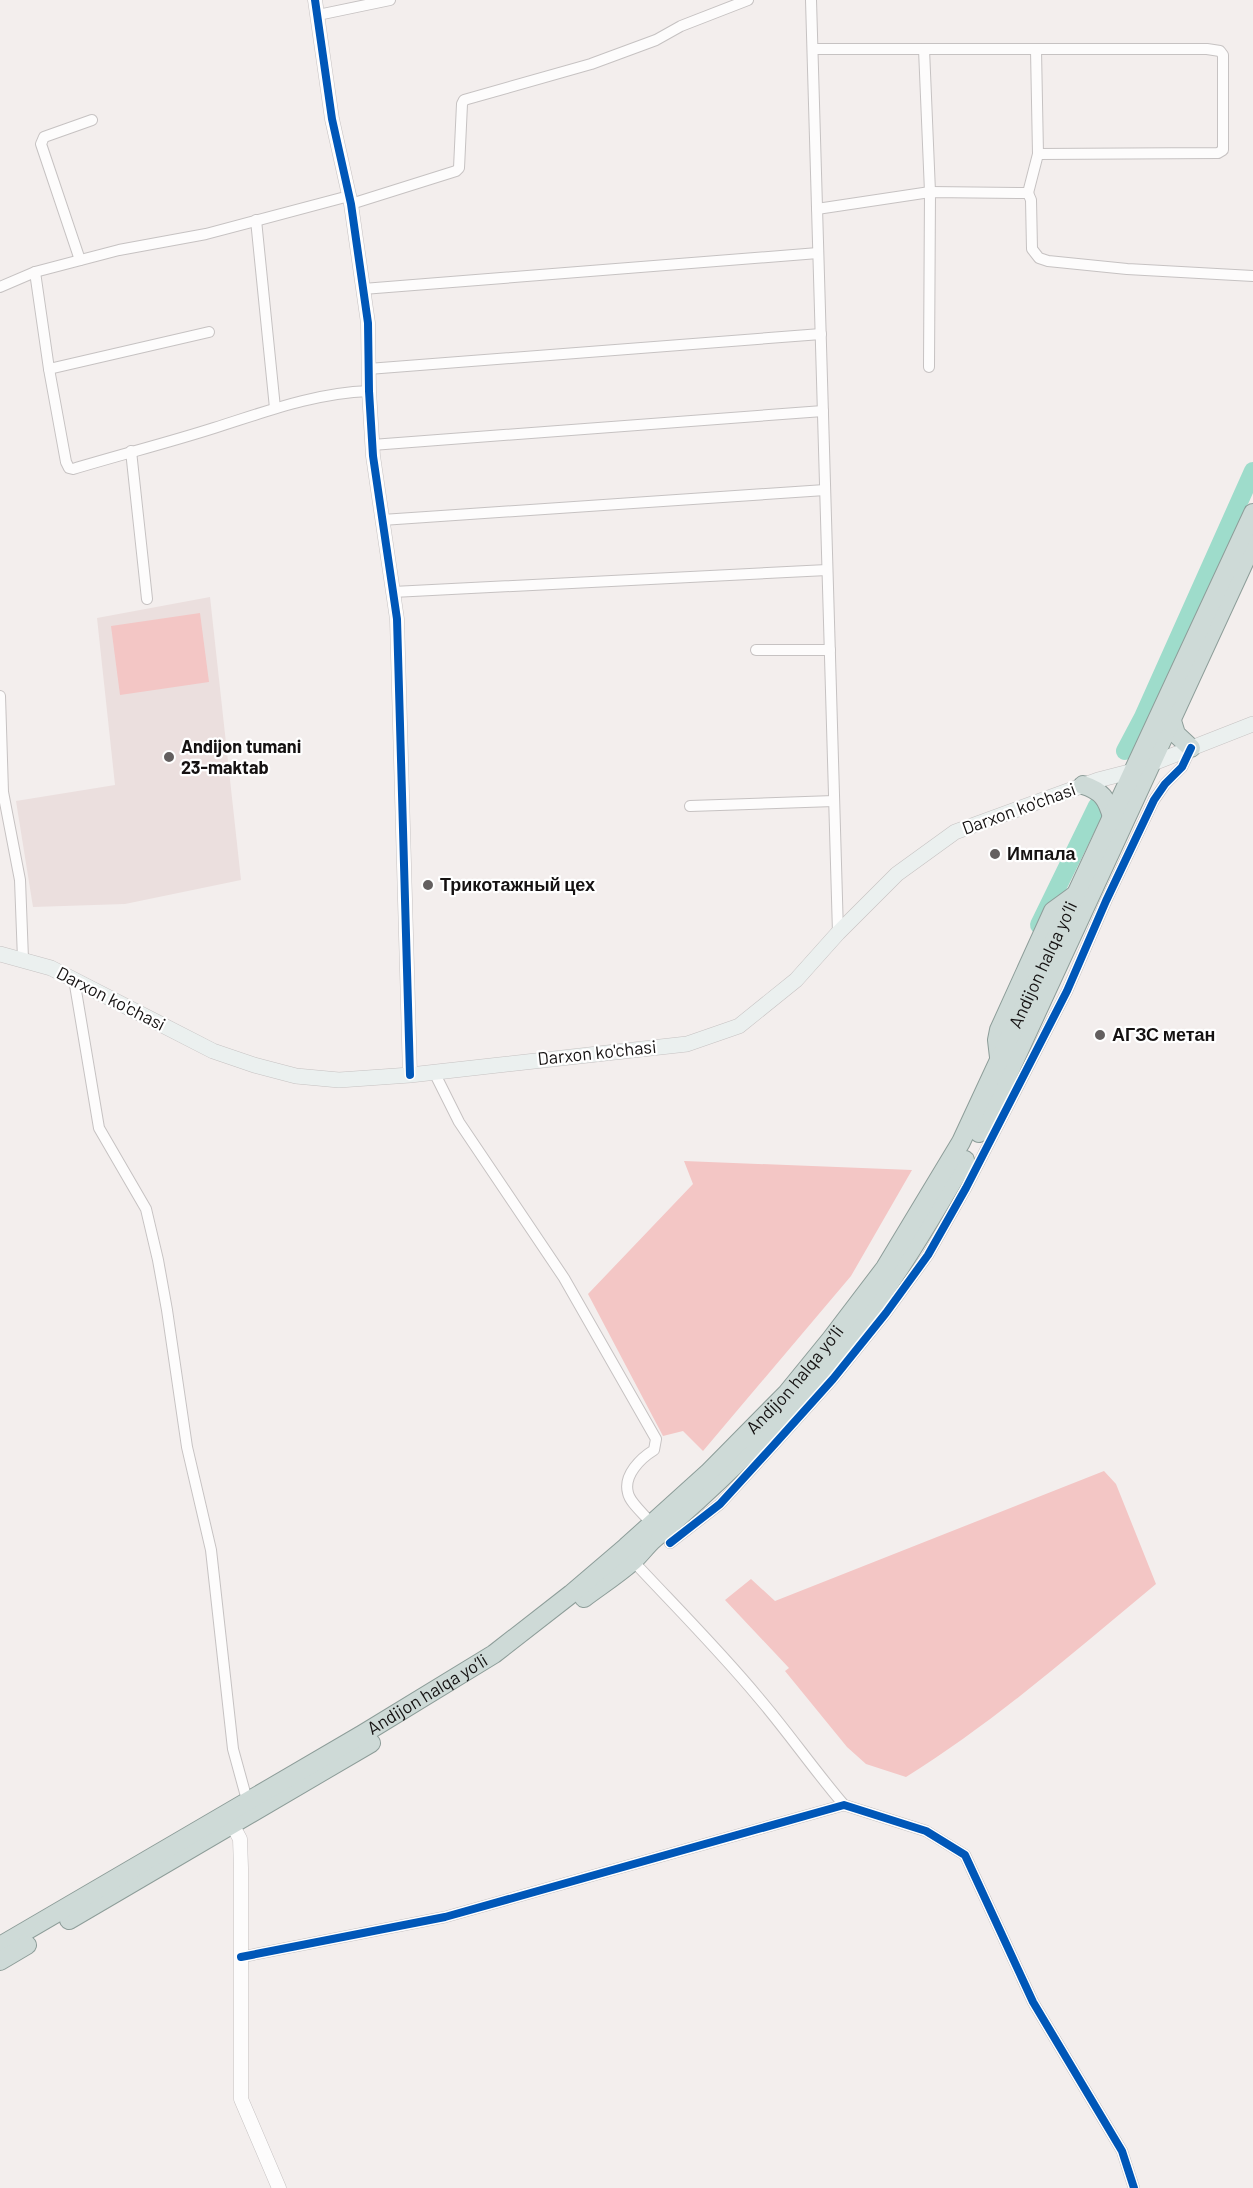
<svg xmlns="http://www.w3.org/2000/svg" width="1253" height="2188" font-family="Barlow,sans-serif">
<rect width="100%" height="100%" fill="#f3eeed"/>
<!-- built -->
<path fill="#ebdfde" d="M210 597 241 880 125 904 33 907 16 801 115 785 97 618Z"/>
<!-- green -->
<g fill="#f3c6c5">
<path d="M200 613 209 682 120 695 111 626Z"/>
<path d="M684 1161 912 1170 851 1276 703 1451 683 1431 663 1436 588 1294 693 1184Z"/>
<path d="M1104 1471 1116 1484 1156 1584C1075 1651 996 1721 906 1777L866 1764 847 1747 785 1671 789 1668 725 1600 751 1579 775 1601Z"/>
</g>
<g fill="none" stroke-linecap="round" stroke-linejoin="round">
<!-- river -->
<g stroke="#9edccb" stroke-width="18">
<path d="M1125 751 1143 717 1253 471"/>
<path d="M1039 925 1097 806"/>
</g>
<defs>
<g id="minor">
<path d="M811 0 838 933"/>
<path d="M318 15 390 0"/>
<path d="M813 49H1207L1220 51 1223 55V150L1218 153 1038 154"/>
<path d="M924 49 930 192 929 367"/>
<path d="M1028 193 1038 154 1036 50"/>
<path d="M351 204 456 171 459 168 462 104 464 100 591 64 656 40 681 26 748 0"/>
<path d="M817 209 930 192 1028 193 1031 200 1032 249 1039 258 1048 261 1127 269 1253 276"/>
<path d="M256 220 275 408"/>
<path d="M80 260 41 144 44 137 92 120"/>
<path d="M35 272 49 369 66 462 69 468 73 469C119 455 167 443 214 428 265 412 314 393 369 391"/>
<path d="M0 287 35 272 119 250 206 234 349 196"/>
<path d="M363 289 818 253"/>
<path d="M49 369 209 332"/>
<path d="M368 369 821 334"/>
<path d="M372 445 823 411"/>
<path d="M131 451 147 599"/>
<path d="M382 520 825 490"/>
<path d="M393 592 827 570"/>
<path d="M756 650H830"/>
<path d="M0 696 3 792 20 880 23 959"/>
<path d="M690 806 834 801"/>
<path d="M74 979 99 1128 146 1209 158 1260 167 1310 187 1447 211 1550 233 1749 247 1800"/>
<path d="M434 1072 459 1122 564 1278 656 1439 654 1450C641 1458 623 1475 628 1493 630 1503 645 1515 651 1523"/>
<path d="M670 1543 720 1504 772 1447 833 1379 886 1313 928 1255 966 1188 1067 991 1106 901 1154 800 1165 784 1182 767 1191 748"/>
<path d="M633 1561C675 1606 719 1650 758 1697 788 1732 814 1770 844 1805"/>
<path d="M241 1957 445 1917 844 1805 926 1831 965 1855 1033 2002 1122 2151 1134 2188"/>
</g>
<g id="tertiary">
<path d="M315 0 332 119 351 204 368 323 369 391 373 456 397 619 410 1075"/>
<path d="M233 1826 240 1839 241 1868V2099L279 2188"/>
</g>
<path id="secondary" d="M0 954 51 968 213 1051 254 1065 296 1076 339 1080 410 1075 687 1044 739 1026 796 980 838 933 897 874 955 832 1098 780 1133 771 1253 724"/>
<g id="trunk">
<path d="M1172 721 1176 734 1191 748"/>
<path d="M1083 785C1102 791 1107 799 1112 817"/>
<path d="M999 1057 997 1040 999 1030 1053 911 1075 895"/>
<path d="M979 1133 1005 1081 1253 543"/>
<path d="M584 1598C600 1586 617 1575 632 1562 640 1555 646 1546 654 1539 725 1478 794 1411 851 1337 894 1281 930 1221 965 1160"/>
<path d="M69 1920 371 1743"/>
<path id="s1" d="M0 1946 363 1734 494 1654 571 1594 626 1547 708 1473 787 1393 831 1339 885 1268 961 1142 1253 513"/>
<path d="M0 1961 27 1945"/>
</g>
</defs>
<!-- minor casing -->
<use href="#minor" stroke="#c6c2c2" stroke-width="12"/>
<!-- tertiary casing -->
<use href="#tertiary" stroke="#c6c2c2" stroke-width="15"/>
<!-- secondary casing -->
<use href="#secondary" stroke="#c6c2c2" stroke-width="16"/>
<!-- trunk casing -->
<use href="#trunk" stroke="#8d9d99" stroke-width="20"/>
<!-- minor -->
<use href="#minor" stroke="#fdfcfc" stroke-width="10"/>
<!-- tertiary -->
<use href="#tertiary" stroke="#fdfcfc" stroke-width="14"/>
<!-- secondary -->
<use href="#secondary" stroke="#ebf0ef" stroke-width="15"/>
<!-- trunk -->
<use href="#trunk" stroke="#cedad7" stroke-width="18"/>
<defs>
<g id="cycleway">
<path d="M315 0 332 119 351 204 368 323 369 391 373 456 397 619 410 1075"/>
<path d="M670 1543 720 1504 772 1447 833 1379 886 1313 928 1255 966 1188 1067 991 1106 901 1154 800 1165 784 1182 767 1191 748"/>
<path d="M241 1957 445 1917 844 1805 926 1831 965 1855 1033 2002 1122 2151 1134 2188"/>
</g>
</defs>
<!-- cycleway casing -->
<use href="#cycleway" stroke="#fff" stroke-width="11"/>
<!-- cycleway -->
<use href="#cycleway" stroke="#0057b8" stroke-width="8"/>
</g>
<!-- markers -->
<g fill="#635f5f" stroke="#fff" stroke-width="2">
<circle cx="169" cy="757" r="6"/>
<circle cx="995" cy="854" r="6"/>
<circle cx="428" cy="885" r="6"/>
<circle cx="1100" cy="1035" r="6"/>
</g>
<g text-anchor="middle" stroke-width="4.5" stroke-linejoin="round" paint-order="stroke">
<!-- poi labels -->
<g font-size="18" font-weight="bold" fill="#151212" stroke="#fff" text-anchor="start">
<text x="181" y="753">Andijon tumani<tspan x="181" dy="21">23-maktab</tspan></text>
<text x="1007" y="860">Импала</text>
<text x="440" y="891">Трикотажный цех</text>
<text x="1112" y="1041">АГЗС метан</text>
</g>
<!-- street labels -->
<g font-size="18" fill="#151212" stroke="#fff">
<text transform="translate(1019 809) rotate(-20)" y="6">Darxon ko'chasi</text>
<text dy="6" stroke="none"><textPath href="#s1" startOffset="1468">Andijon halqa yo‘li</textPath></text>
<text transform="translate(111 999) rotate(27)" y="6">Darxon ko'chasi</text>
<text transform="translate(597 1053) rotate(-6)" y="6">Darxon ko'chasi</text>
<text dy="6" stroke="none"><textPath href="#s1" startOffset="982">Andijon halqa yo‘li</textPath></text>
<text dy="6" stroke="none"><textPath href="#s1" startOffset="496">Andijon halqa yo‘li</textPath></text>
</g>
</g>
</svg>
